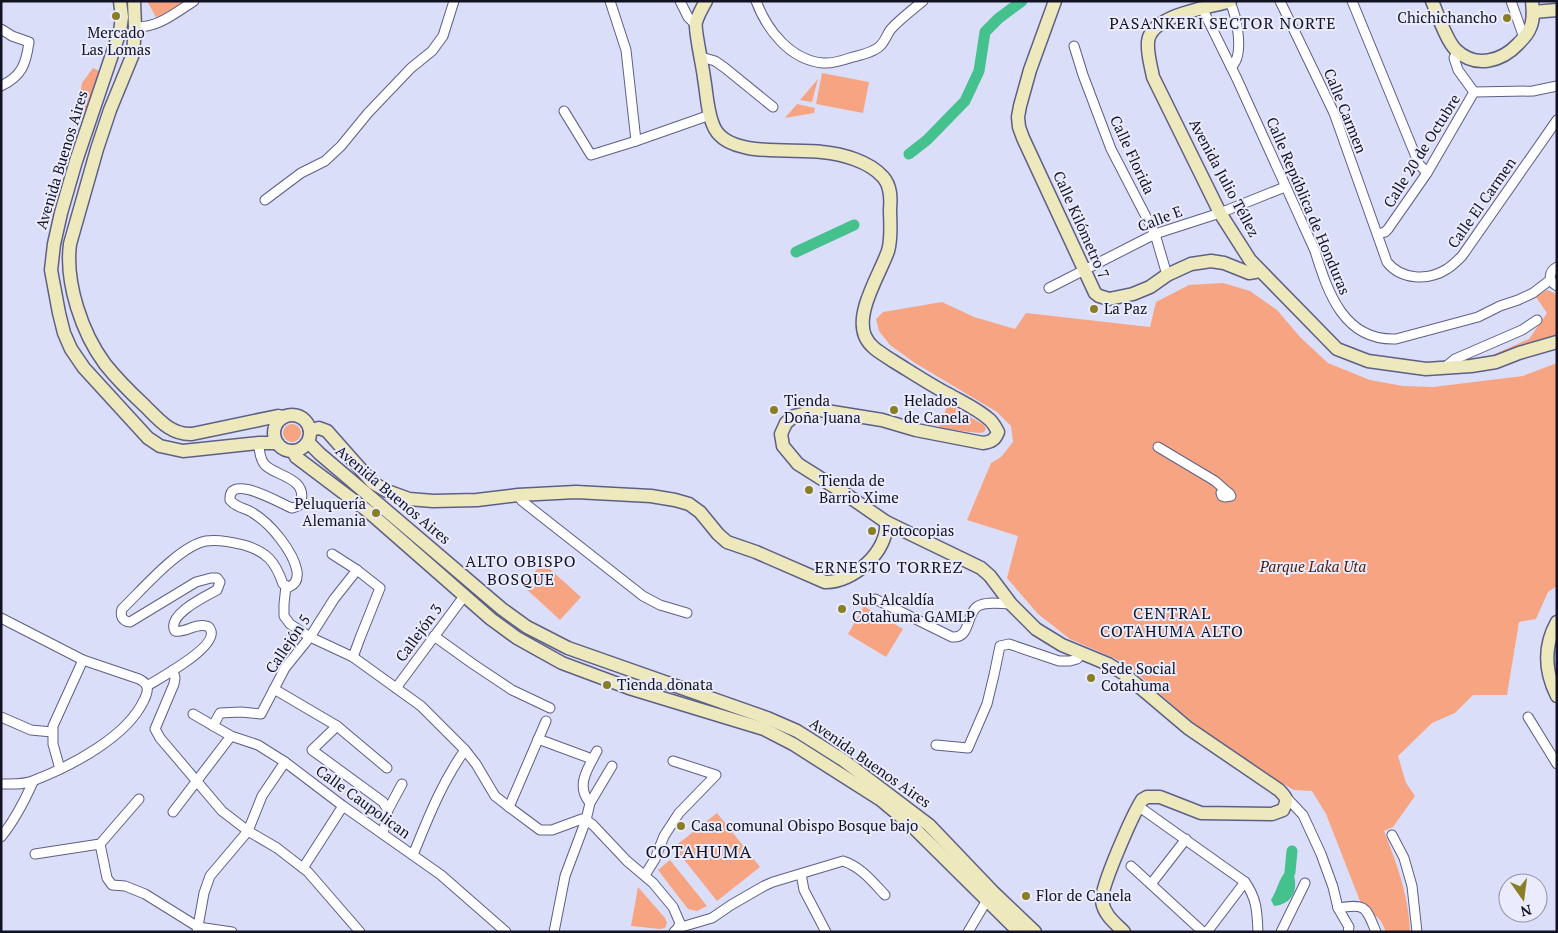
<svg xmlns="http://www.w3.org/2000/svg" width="1558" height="933" font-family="'PT Serif',serif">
<rect width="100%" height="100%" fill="#dbdef9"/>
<!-- green -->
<g fill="#f7a483">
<path d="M147 1H191L157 19Z"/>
<path d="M93 68 101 72 92 116 78 105 82 83Z"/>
<path d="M822 73 869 82 863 113 816 104Z"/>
<path d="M818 79 812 102 800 100Z"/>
<path d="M797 104 815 108 814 113 785 118Z"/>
<path d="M1223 283 1250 291 1277 310 1301 338 1328 363 1370 380 1403 386 1433 387 1523 376 1557 363V586L1548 592 1536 619 1519 622 1507 695H1473L1455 713 1432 723 1398 756 1406 783 1415 796 1393 827 1384 831C1397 864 1409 897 1410 932H1386L1381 921 1360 901 1326 814 1312 791 1294 790 1271 777 1214 739 1183 714 1125 663 1070 639 1038 614 1007 578 1018 536 967 520 991 463 1001 457 1013 442 1011 426 997 412 915 363 890 345 879 331 876 319 883 312 942 302 974 317 1015 329 1026 313 1150 327 1156 302 1189 285Z"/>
<path d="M1547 290 1557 294V339L1488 357 1529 339 1547 313 1536 297Z"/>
<path d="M948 404 984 425 986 429C985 430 985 431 984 432 980 435 945 428 939 427Z"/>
<circle cx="292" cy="433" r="9"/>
<path d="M543 563 581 597 560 620 522 585Z"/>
<path d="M864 606 903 629 886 657 848 634Z"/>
<path d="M717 813 760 867 717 901 674 847Z"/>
<path d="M670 860 707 906 697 911 688 909 658 870Z"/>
<path d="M638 887 665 918 667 923 665 928 660 929 631 926Z"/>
</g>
<!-- water -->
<path fill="#44c18d" d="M1285 872H1293C1299 889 1293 904 1274 906L1271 900C1277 891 1278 881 1285 872Z"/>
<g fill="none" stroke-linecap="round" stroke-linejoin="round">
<!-- canal -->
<g stroke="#44c18d" stroke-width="11">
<path d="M909 154 927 140 965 101 979 71 985 32 999 18 1022 1"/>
<path d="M796 252 854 225"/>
<path d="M1290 872 1292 851"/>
</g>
<defs>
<g id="street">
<path d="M610 1 626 50 636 141 710 115"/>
<path d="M680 1 688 17 695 24"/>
<path d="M756 1C767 30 790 60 823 63 833 64 844 60 853 57 861 55 875 52 881 45 885 41 887 34 891 29 900 19 912 10 923 1"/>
<path d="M1229 1C1237 15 1245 56 1231 67"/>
<path d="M1280 1 1334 113 1387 262C1401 280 1428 281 1447 269 1453 265 1458 260 1462 256L1557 120"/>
<path d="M1352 1 1419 164 1427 173"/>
<path d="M1511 1 1524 38"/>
<path d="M1202 8 1237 79 1315 251C1328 293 1344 341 1396 339L1478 317 1500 306 1518 300 1533 293 1550 280"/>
<path d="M135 27C158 28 175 13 194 1"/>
<path d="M1 29 12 36 29 42C26 64 22 76 1 86"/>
<path d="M1074 46 1083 75 1111 149 1155 234 1167 275"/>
<path d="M701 57 715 61 725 68 773 107"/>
<path d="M1474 92 1533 91 1557 86"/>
<path d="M564 111 591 155 636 141"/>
<path d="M265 200 301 173 325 161 341 146 368 113 411 68 432 51 443 36 454 1"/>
<path d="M1378 234 1385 232 1388 229 1427 173 1474 92 1458 70 1454 58 1457 51"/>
<path d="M1557 267C1548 272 1548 281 1557 286"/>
<path d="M1049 288 1155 234 1220 213 1285 187"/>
<path d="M1444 368 1455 359 1522 330 1537 320"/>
<path d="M1158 447 1215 481C1220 485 1224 490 1229 493L1231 496 1225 497 1222 496 1221 493 1224 490"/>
<path d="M518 495 522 501 643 596 660 605 687 613"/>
<path d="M332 554 357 570 380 588 360 638 353 657"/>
<path d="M286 586 284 604V616L290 624 310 637 353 657 421 706 465 750 476 764 495 796 509 807 540 830H552L582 819 586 820 593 825 627 861 653 883 673 907 680 923 678 928 674 932"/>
<path d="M875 599 952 637C971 639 966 613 978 606 987 601 1001 604 1011 604"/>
<path d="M1 618 83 660 139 679C149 684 149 690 144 700 127 737 71 766 35 780 25 785 12 784 1 784"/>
<path d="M434 636 473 664 512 690 550 708"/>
<path d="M173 670 175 678 174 684 155 729 160 738 222 811 248 831 277 848 308 872 360 932"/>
<path d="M147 686C160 678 216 648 211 631 210 628 209 626 206 626 195 623 186 633 175 631 166 615 206 596 217 590L220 582 217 578H211L196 582 130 622C122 621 120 616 122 609 142 590 179 546 206 541 218 539 232 542 244 545 267 552 275 561 283 584L289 587C296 584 298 578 297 571 293 551 271 524 253 513 246 508 236 508 230 500 228 472 281 504 292 508 297 507 300 506 301 501 307 478 276 476 265 465 260 459 259 450 259 443"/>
<path d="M396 688 465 595"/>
<path d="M274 689 337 726 387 768"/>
<path d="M193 714 231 736 258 745 285 762 343 806 441 875 506 932"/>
<path d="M1 717 31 730 52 732"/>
<path d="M1528 717 1557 764"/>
<path d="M213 726 220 713 241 712 261 714 285 668 310 637 334 599 357 570"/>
<path d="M337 726 312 750 383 802 388 810"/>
<path d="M538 739 592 759"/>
<path d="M936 745 968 748 987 704 994 675 1000 646 1009 644 1059 661H1070L1077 659 1082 653"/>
<path d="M60 769 53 744V726L83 660"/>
<path d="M1286 797 1303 815 1321 854 1333 887 1338 908 1349 927 1348 932"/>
<path d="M590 803C575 786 588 768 597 751"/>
<path d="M1138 806 1245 882C1257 899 1257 911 1258 932"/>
<path d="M509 807 546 721"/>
<path d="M173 812 231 736"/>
<path d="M383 834 388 810 402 784"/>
<path d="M1392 835 1404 858 1412 886 1417 932"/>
<path d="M1 837C15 820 24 802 33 782"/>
<path d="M100 844 107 878 112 885 125 886 145 894 198 927 232 932"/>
<path d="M35 854 100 844 139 799"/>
<path d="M413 855C428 818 442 782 465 750"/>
<path d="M1131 866 1203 932"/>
<path d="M303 868 343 806"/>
<path d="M801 874 804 890 826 932"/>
<path d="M645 875 655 859 664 836 679 813 716 775 673 761"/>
<path d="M1151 884 1186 839"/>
<path d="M1338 908C1367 903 1366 908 1376 932"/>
<path d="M678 928 712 918 731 905 764 886 773 882 843 861C861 867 872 881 885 895"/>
<path d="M197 932 204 893 210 876 248 831 262 796 285 762"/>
<path d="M554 932 565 876 586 820 590 803 612 766"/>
<path d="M968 932 987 900"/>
<path d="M1207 932 1245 882"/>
<path d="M1281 932 1305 883"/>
</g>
<g id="secondary">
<path d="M120 1 122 17 120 31 76 161 61 213 54 244 51 270 59 313 64 333 71 349 84 368 148 438 160 446 183 451 259 443H277"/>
<path d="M134 1 135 27 133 54 110 110 97 149 70 244C65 283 82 333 105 364 117 379 131 393 145 406 159 420 171 435 192 434L278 416 283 417"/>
<path d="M706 1C702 8 698 15 696 22 694 29 703 67 704 78 707 94 707 114 715 129 731 158 794 148 822 152 842 154 869 161 883 177 891 186 891 198 890 209 890 222 892 238 888 251 880 274 855 312 865 336 870 348 883 354 893 361 911 372 929 384 948 394 962 402 978 409 990 420 994 424 996 428 998 432 995 440 991 442 983 443L916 430 882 420 820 410 794 416 786 423 781 434 783 446 798 464 844 493 886 522 981 568 990 576 1011 604 1036 629 1062 645 1108 664 1123 673 1188 728 1279 790C1287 798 1288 799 1283 810L1272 814 1201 813 1160 797H1147L1142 800C1133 814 1100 888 1102 901 1104 915 1115 923 1124 932"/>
<path d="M1055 1 1030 70 1020 106 1018 117 1019 127 1023 138 1095 293 1099 296 1109 299 1133 294 1150 287 1167 275 1180 269 1191 264 1211 261 1224 263 1249 273 1260 271"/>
<path d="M1230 1C1208 8 1150 15 1148 42 1147 54 1151 66 1153 77L1220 213 1250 260 1337 349 1368 361 1426 369 1471 366 1496 362 1519 353 1557 342"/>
<path d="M1432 1C1438 15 1446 40 1456 50 1476 69 1502 61 1518 44 1523 39 1528 34 1530 28 1534 20 1533 10 1532 1"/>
<path d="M1533 12 1557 10"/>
<circle cx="292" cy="433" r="18"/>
<path d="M310 430 319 428 327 431 373 483 387 491 409 499 433 501 477 500 518 495 576 492 651 496 675 500 689 504 700 512 718 534 727 542 756 552 825 582C853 583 889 551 886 522"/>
<path d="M308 442 320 454 502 609 527 627 568 648 767 718 797 731 843 760 929 825 992 891 1035 932"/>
<path d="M293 451 296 457 369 512 491 619 517 638 562 663 629 688 764 729 793 744 881 800 912 826 1019 932"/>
<path d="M1557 622C1543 647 1545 672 1557 696"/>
</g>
</defs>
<!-- street casing -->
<use href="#street" stroke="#5d5f86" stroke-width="11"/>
<!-- secondary casing -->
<use href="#secondary" stroke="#5d5f86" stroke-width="15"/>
<!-- street -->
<use href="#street" stroke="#fff" stroke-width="9"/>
<!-- secondary -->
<use href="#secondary" stroke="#eee9bc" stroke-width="12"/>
</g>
<!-- markers -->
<g fill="#8a7e25" stroke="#eaecfe" stroke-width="2">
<circle cx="116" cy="16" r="5"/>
<circle cx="1507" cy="18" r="5"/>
<circle cx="1094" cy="309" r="5"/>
<circle cx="774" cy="410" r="5"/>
<circle cx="894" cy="410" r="5"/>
<circle cx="809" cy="490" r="5"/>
<circle cx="376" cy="513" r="5"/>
<circle cx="872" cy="531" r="5"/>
<circle cx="842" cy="609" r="5"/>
<circle cx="1091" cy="678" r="5"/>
<circle cx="607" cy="685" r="5"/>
<circle cx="681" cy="826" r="5"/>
<circle cx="1026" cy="896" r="5"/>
</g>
<g text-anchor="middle" stroke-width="4" stroke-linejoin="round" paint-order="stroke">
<!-- poi labels -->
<g font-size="15" fill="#121222" stroke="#eaecfe" text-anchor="start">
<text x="1497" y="23" text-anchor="end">Chichichancho</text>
<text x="116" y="38" text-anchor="middle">Mercado<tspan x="116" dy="17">Las Lomas</tspan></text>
<text x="1104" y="314">La Paz</text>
<text x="784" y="406">Tienda<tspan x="784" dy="17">Doña Juana</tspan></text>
<text x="904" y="406">Helados<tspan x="904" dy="17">de Canela</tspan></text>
<text x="819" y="486">Tienda de<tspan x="819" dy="17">Barrio Xime</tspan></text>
<text x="366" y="509" text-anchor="end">Peluquería<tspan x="366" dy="17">Alemania</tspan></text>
<text x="882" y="536">Fotocopias</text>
<text x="852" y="605">Sub Alcaldía<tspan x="852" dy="17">Cotahuma GAMLP</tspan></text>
<text x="1101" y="674">Sede Social<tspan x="1101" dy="17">Cotahuma</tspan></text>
<text x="617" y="690">Tienda donata</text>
<text x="691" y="831">Casa comunal Obispo Bosque bajo</text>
<text x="1036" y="901">Flor de Canela</text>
</g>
<!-- street labels -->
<g font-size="15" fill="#121222" stroke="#eaecfe">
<text transform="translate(1345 111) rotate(68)" y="5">Calle Carmen</text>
<text transform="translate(1422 151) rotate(-58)" y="5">Calle 20 de Octubre</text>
<text transform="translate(1132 155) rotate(65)" y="5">Calle Florida</text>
<text transform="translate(62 160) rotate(-73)" y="5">Avenida Buenos Aires</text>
<text transform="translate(1224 178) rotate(62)" y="5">Avenida Julio Téllez</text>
<text transform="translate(1482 203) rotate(-55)" y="5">Calle El Carmen</text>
<text transform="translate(1308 206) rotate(67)" y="5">Calle República de Honduras</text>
<text transform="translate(1160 219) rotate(-21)" y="5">Calle E</text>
<text transform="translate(1081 225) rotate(66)" y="5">Calle Kilómetro 7</text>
<text transform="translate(393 495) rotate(40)" y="5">Avenida Buenos Aires</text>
<text transform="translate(419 633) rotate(-54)" y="5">Callejón 3</text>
<text transform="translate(288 644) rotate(-56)" y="5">Callejón 5</text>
<text transform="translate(870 763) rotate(35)" y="5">Avenida Buenos Aires</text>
<text transform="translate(363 802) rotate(36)" y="5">Calle Caupolican</text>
</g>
<!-- park labels -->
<g font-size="15" font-style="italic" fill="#4b1b06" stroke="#eaecfe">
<text x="1313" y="572">Parque Laka Uta</text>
</g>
<!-- neighbourhood labels -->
<g font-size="16" letter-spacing="1" fill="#121222" stroke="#eaecfe">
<text x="1223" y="29">PASANKERI SECTOR NORTE</text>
<text x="521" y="567">ALTO OBISPO<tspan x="521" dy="18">BOSQUE</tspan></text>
<text x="889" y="573">ERNESTO TORREZ</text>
<text x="1172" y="619">CENTRAL<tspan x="1172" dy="18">COTAHUMA ALTO</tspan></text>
</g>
<!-- quarter labels -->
<g font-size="18" letter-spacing="1" fill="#121222" stroke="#eaecfe">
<text x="699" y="858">COTAHUMA</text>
</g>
</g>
<!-- border -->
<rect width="1558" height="933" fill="none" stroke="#121222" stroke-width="5"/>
<!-- north arrow -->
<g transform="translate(1523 898) rotate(166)"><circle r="24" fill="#eaecfe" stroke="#9495a6"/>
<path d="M0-4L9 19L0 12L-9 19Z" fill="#8a7e25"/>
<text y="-8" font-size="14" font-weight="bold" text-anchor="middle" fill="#121222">N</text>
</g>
</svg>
